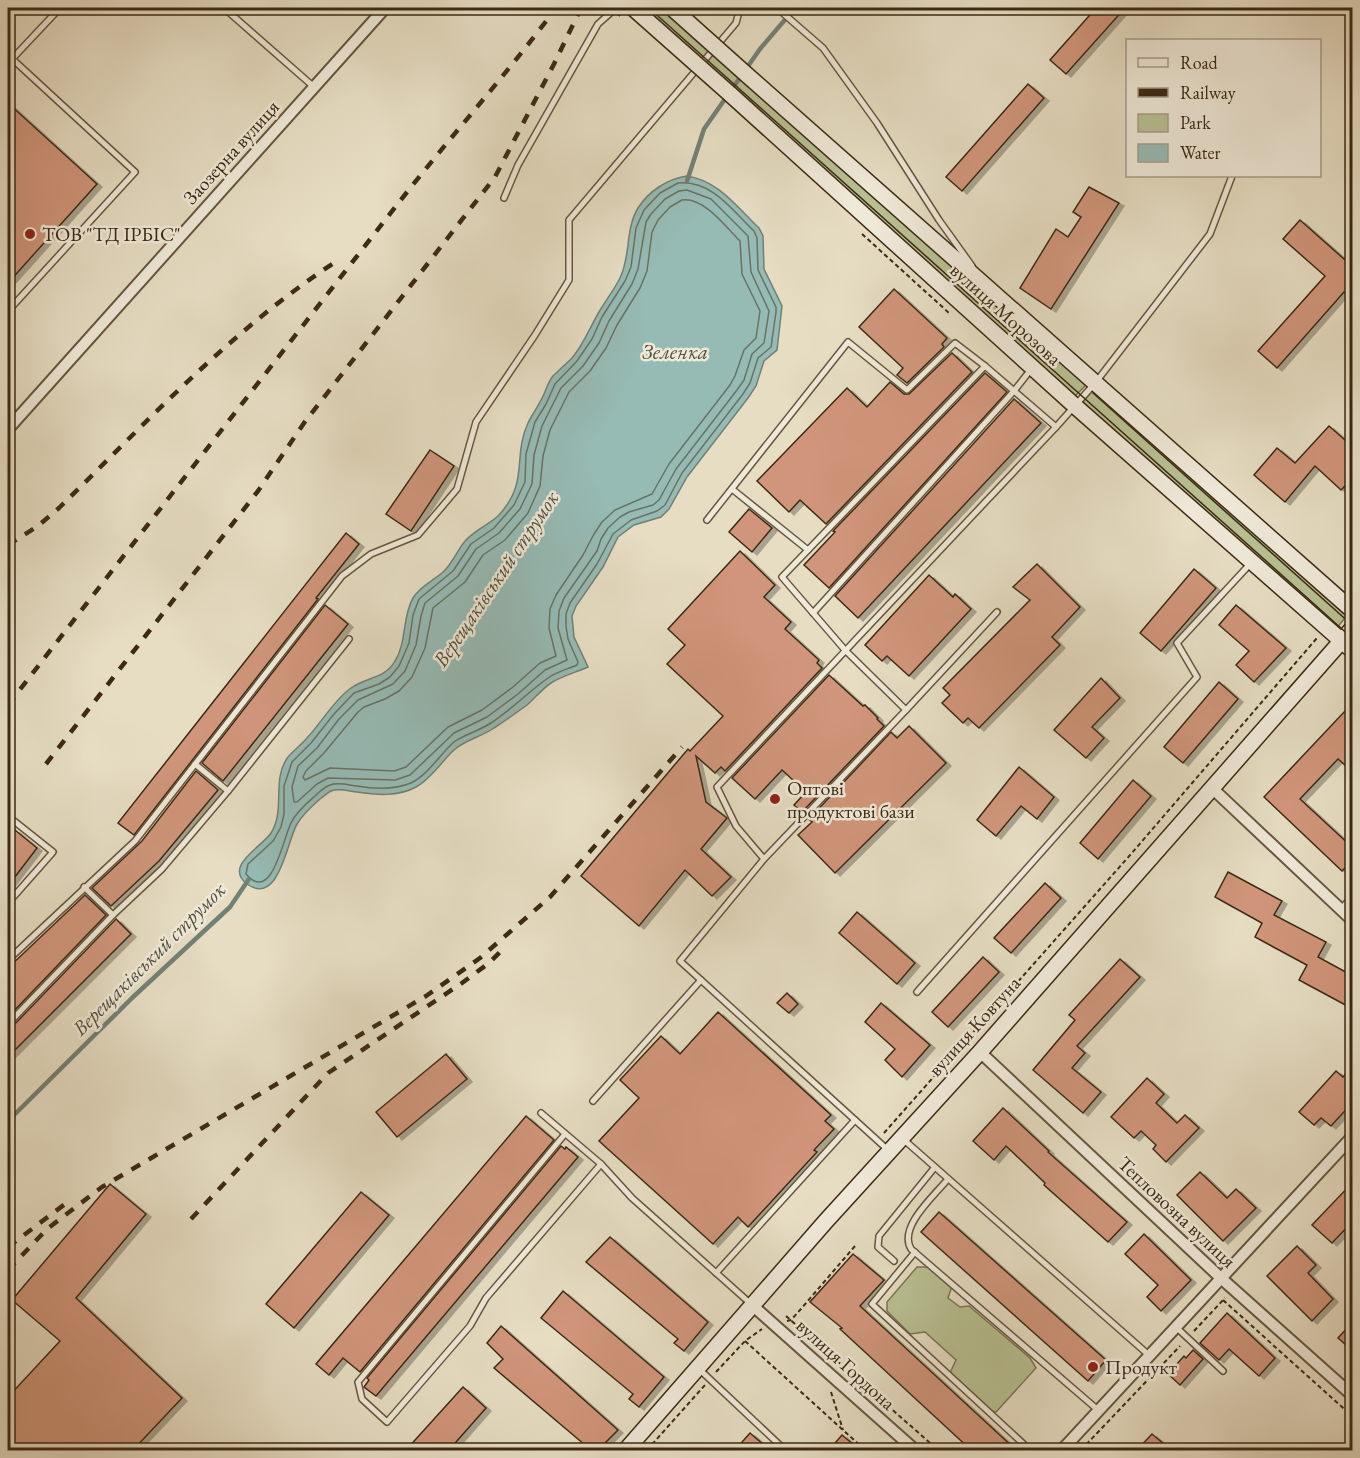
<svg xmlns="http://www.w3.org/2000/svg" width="1360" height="1458" font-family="'EB Garamond',serif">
<defs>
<filter id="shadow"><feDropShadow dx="5" dy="3" stdDeviation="0" flood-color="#0004"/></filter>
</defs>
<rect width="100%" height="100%" fill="#e6ddc3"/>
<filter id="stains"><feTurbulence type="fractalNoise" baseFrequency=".00333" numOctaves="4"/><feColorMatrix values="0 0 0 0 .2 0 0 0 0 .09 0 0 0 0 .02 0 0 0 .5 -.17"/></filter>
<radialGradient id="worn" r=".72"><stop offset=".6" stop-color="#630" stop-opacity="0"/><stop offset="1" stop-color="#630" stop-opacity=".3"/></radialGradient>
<!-- green -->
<g fill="#b8c092" stroke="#7a7553" stroke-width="1.5">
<path d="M642 8H667L1089 382 1075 396Z"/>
<path d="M1093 390 1349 613 1336 629 1082 403Z"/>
<path d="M917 1267H929L950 1284 951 1289 948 1298 960 1307 969 1306 1030 1358 1036 1368 996 1412 991 1411 950 1373 956 1360 925 1332 910 1334 887 1311V1302Z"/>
</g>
<!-- water -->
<path fill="#96bbb5" stroke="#728175" stroke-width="1.5" d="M687 176C719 181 737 207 759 228L763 236 764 269 782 306 777 350 764 361 756 386 748 398 687 477 669 509 661 517 634 525 618 537 603 567 576 606 572 616 574 637 588 667C577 672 562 676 551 683 542 689 535 698 527 705 516 713 505 721 494 728 481 737 465 740 454 750 441 762 431 779 416 787 398 797 376 795 357 792 349 791 338 788 331 791 327 793 323 797 320 799 312 806 303 814 297 824 287 841 279 907 247 884 223 866 263 846 271 833 286 809 271 780 288 757 294 750 301 745 307 738 322 722 333 701 351 688 366 677 385 679 395 661 407 642 402 617 413 598 420 586 433 581 443 572 453 563 457 550 466 540 475 530 488 525 498 516 530 482 512 458 528 423 532 415 537 408 541 400 546 392 547 383 553 376 559 370 566 364 572 358 584 344 590 327 599 312 606 300 614 290 620 278 631 256 625 229 638 208 649 191 667 179 687 176Z"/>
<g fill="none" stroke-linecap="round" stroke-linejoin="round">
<!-- shore -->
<g stroke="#697264" stroke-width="1.5">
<path d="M678 183C712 180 732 210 754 231L757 238 758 270 776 307V312L771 347 758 358 750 383 743 394 682 473 665 505 657 511 631 520 613 534 597 564 570 603 566 614V626L568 639 578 662 577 665C568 669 556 672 548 678 528 692 511 710 491 723 479 731 465 734 454 742 440 754 428 775 411 783 394 790 375 789 357 786 349 785 338 782 330 785 324 787 319 792 315 796 307 803 296 812 291 823 283 838 272 905 246 874L248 864 273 841 281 827 284 814V786L292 762 311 743 334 714 354 693 379 684 390 677 399 666 409 643 413 615 419 599 453 571 471 544 494 528 514 505 525 482 526 454 535 422 546 404 555 384 577 361 592 339 602 317 625 281 631 267 636 228 644 210 660 193Z"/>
<path d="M687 190 711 199 748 236 751 272 769 311 764 343 752 354 744 380 737 390 676 469 659 500 653 505 629 512 620 517 608 528 601 539 597 551 564 598 559 611 558 628 567 660 545 670 518 694 487 717 454 733 410 775 395 780 328 778 317 784 297 802H294L292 787 298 766 317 748 339 719 358 700 393 684 405 671 416 645 421 616 425 603 458 576 476 549 499 533 520 509 532 484 534 455 542 426 561 388 583 366 599 343 609 321 632 284 638 269 646 222 651 214 665 199 679 191Z"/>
<path d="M682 200C704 197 726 227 740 241L742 274 760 311 756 338 744 350 735 376 730 385 669 464 652 494 615 510 602 522 594 534 583 555 556 595 550 609 549 628 556 656 540 663 513 687 482 710 448 727 406 767 394 771 330 768 305 780 303 777 306 771 324 753 358 712 364 707 385 699 399 691 412 677 425 648 433 608 465 582 483 555 505 540 528 513 540 486 543 456 550 430 569 392 590 371 606 348 617 325 640 288 647 271 652 232 658 220 670 207Z"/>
</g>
<!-- stream -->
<g stroke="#728175" stroke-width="4.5">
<path d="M687 181 704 129 760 49 795 8"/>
<path d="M8 1121 132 998 230 907 249 879"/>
</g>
</g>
<!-- building -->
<g fill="#d0957a" stroke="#3c2a14" stroke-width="1.5" filter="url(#shadow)">
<path d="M1096 8H1125L1066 74 1050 60Z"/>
<path d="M1028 84 1044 98 962 191 946 177Z"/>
<path d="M8 103 97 184 8 283Z"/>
<path d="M1089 187 1119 203 1051 309 1020 288 1056 229 1068 237 1081 217 1073 212Z"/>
<path d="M1300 220 1353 267V300L1344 292 1277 368 1258 351 1325 276 1283 239Z"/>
<path d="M894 289 947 338 942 344 944 347 907 383 897 375 903 368 859 327Z"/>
<path d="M952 353 972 372 826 524 800 500 789 512 757 481 847 388 867 407 890 382 904 394H909Z"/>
<path d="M985 373 1007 392 829 588 804 565 835 532 833 531Z"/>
<path d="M1014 399 1041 423 858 618 835 596Z"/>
<path d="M1329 426 1353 447V478L1341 490 1315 466 1285 502 1254 475 1277 448 1295 463Z"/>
<path d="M430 450 454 466 411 531 386 514Z"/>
<path d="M749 509 772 528 752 552 729 532Z"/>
<path d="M346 533 359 544 316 598 318 599 134 835 118 823Z"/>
<path d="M740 551 775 585 764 597 791 622 785 629 819 660 817 663 822 668 725 771 721 767 715 773 696 756 706 802 727 818 701 849 731 877 712 896 685 870 639 926 581 876 688 749 690 751 723 716 667 664 685 645 668 629Z"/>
<path d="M1037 564 1080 607 1052 637 1060 645 979 728 968 718 963 723 942 703 950 695 943 688 1030 600 1013 587Z"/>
<path d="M1194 569 1216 588 1161 651 1140 633Z"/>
<path d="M929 575 953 597 955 594 971 609 909 676 887 656 882 661 865 645Z"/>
<path d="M325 605 348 624 223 781 202 763Z"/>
<path d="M1236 605 1286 648 1254 682 1236 665 1249 651 1219 625Z"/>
<path d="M829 675 863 706 865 705 878 718 877 719 884 726 802 812 794 805 806 792 782 770 755 799 732 778Z"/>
<path d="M1101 678 1120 698 1092 727 1104 738 1086 758 1054 730Z"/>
<path d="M1219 682 1238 699 1183 763 1164 747Z"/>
<path d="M1346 710 1353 716V772L1338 759 1300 799 1353 848V860L1342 871 1264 797Z"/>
<path d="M909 726 946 763 835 873 798 835 812 822 809 819 891 732 897 738Z"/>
<path d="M1019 767 1054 797 1037 819 1021 806 996 836 977 820Z"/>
<path d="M196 771 218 790 159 861 111 906 92 888 142 841Z"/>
<path d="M1133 780 1151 796 1098 859 1080 843Z"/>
<path d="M15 830 37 848 8 886V839Z"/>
<path d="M1228 872 1282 901 1274 915 1326 942 1318 957 1353 976V1009L1299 980 1307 965 1255 937 1262 923 1215 897Z"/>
<path d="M1045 883 1061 898 1011 953 994 938Z"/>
<path d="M85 895 106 915 8 1017V968Z"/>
<path d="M857 912 915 963 897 984 839 933Z"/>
<path d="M116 919 131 934 8 1057V1029L12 1027Z"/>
<path d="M983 957 999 972 948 1027 932 1012Z"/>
<path d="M1120 959 1140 977 1077 1046 1085 1053 1072 1068 1101 1092 1083 1113 1033 1070 1075 1020 1069 1015Z"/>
<path d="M787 993 798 1004 789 1013 777 1003Z"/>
<path d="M881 1003 930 1045 902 1077 885 1060 895 1049 865 1022Z"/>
<path d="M718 1012 831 1115 825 1121 834 1129 814 1150 817 1152 748 1227 738 1217 713 1244 599 1141 639 1098 620 1080 661 1036 680 1054Z"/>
<path d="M446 1054 467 1079 397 1137 376 1112Z"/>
<path d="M1353 1066V1102L1331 1126 1321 1118 1314 1125 1299 1112 1336 1071 1343 1077Z"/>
<path d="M1147 1078 1164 1094 1156 1103 1177 1123 1185 1115 1199 1128 1166 1162 1153 1149 1156 1145 1141 1131 1134 1138 1111 1117Z"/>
<path d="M1003 1108 1049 1151 1048 1152 1127 1222 1108 1242 1044 1185 1045 1183 1006 1146 994 1160 973 1141Z"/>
<path d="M526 1116 554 1140 360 1372 343 1358 329 1375 316 1364Z"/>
<path d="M561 1146 565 1149 566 1147 578 1157 376 1396 364 1387 369 1380 367 1378Z"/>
<path d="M1200 1172 1227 1198 1236 1189 1256 1208 1223 1241 1177 1195Z"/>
<path d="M1353 1182V1221L1332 1243 1312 1225Z"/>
<path d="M110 1184 146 1214 76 1298 182 1398 133 1450H8V1397L60 1341 12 1300Z"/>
<path d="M361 1192 389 1215 294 1328 266 1304Z"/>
<path d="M939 1212 1106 1360 1088 1381 921 1232Z"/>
<path d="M1144 1234 1191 1280 1161 1311 1147 1297 1158 1285 1125 1254Z"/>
<path d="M610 1237 708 1322 684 1351 674 1343 678 1339 586 1262Z"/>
<path d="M1297 1246 1316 1265 1308 1273 1333 1299 1312 1321 1267 1276Z"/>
<path d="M853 1254 884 1280 860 1306 1016 1450H971L840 1329 842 1328 810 1302Z"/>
<path d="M563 1291 664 1377 639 1407 629 1399 633 1394 541 1318Z"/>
<path d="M1227 1313 1275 1358 1259 1376 1229 1349 1219 1360 1200 1343Z"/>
<path d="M1353 1322V1351L1338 1338Z"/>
<path d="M501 1326 618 1430 598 1450H581L585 1445 494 1368 503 1359 487 1343Z"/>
<path d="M1193 1350 1203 1359 1180 1385 1168 1374 1184 1356 1186 1358Z"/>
<path d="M463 1387 486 1408 449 1450H406Z"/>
<path d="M750 1433 770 1450H735Z"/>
<path d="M1152 1434 1171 1450H1137Z"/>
<path d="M842 1435 860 1450H829Z"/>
</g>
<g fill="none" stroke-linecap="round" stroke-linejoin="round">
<defs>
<g id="lane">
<path d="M224 8 314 87"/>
<path d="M777 8 823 48 877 123 939 220 972 266"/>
<path d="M8 55 135 172 8 311"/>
<path d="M12 59 60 8"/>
<path d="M504 198 518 165 598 24 616 8"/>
<path d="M732 489 808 550"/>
<path d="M707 520 848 342 907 390 955 343 985 366"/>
<path d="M813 613 1014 391 1032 368"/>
<path d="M906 710 997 612"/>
<path d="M195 764 228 791"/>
<path d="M8 829 14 821 53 852 8 903"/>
<path d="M764 859 736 826 717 787 1056 427 1096 382 1210 234 1232 176"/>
<path d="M84 887 113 915"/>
<path d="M1341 909 1352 897"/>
<path d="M8 960 135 841 342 576 371 554 418 535 457 489 476 422 535 335 569 280V220L736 23 740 8"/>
<path d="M917 992 1197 677 1177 643 1251 563"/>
<path d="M8 1024 113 915 162 869 228 791 349 639"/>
<path d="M593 1101 701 980"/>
<path d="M541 1113 601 1164 632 1198 751 1304"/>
<path d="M565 1134 358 1382 362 1399 387 1422 470 1326 486 1298 601 1164"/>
<path d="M903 1139 1150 1356"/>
<path d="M888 1150 680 961 764 859 906 710 845 650 782 577 985 366 1056 427"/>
<path d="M948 1179C934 1196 898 1227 911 1249L1098 1410"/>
<path d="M915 1252 872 1304 1030 1450"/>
<path d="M894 1261 878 1247 879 1236 935 1167"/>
<path d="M716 1273 855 1120"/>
<path d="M1177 1328 1223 1371"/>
<path d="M699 1369 785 1450"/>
</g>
<g id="street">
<path d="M8 429 385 8"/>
<path d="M1212 788 1352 920"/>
<path d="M980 1052 1222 1279 1352 1395"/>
<path d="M752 1305 915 1450"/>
<path d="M1062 1450 1352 1137"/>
</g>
<g id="secondary">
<path d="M747 75 1352 610"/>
<path d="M730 94 1075 406 1352 650"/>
<path d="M626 1450 826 1221 980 1052 1352 629"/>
</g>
</defs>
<!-- lane casing -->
<use href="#lane" stroke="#665740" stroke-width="8"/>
<!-- street casing -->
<use href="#street" stroke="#665740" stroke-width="14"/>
<!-- secondary casing -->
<use href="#secondary" stroke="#3c2a14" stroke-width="18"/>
<!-- path -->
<g stroke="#3c2a14" stroke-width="2" stroke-dasharray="4.5 3" stroke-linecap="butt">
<path d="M862 234 949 313"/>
<path d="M884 1133 1131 854 1317 638"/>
<path d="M1223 1300 1352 1416"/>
<path d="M786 1316 938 1450"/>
<path d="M787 1321 791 1320 800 1310 855 1246"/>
<path d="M1194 1331 1225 1298"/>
<path d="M745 1341 865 1450"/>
<path d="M716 1372 745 1341 762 1329"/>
<path d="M831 1392 843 1430"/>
<path d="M647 1450 705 1385"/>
<path d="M1081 1450 1180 1346"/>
</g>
<!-- lane -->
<use href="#lane" stroke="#efe9d8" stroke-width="5"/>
<!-- street -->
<use href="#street" stroke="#efe9d8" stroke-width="10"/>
<!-- secondary -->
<use href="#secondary" stroke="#efe9d8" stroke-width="15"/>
<!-- tram -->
<g stroke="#3c2a14" stroke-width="1.5">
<path d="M649 8 1352 638"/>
<path d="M1093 393 1352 625"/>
</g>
<!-- rail -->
<g stroke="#3c2a14" stroke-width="4.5" stroke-dasharray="10 10" stroke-linecap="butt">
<path d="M8 545 38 526 59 508C148 421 232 329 337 261"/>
<path d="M8 705C138 537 269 369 400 201 451 136 507 74 556 8"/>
<path d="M46 764 258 491 304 423 495 177 554 64 581 8"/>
<path d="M191 1219 328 1073 462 983 489 963 504 948"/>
<path d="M8 1247 65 1204"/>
<path d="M8 1270 47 1229 102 1187 426 996 480 958 550 897 682 747"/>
</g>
<defs>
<g id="secondary-bridge">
<path d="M633 8 730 94"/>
<path d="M672 8 747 75"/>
</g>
</defs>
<!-- secondary-bridge casing -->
<use href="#secondary-bridge" stroke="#3c2a14" stroke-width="18" stroke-linecap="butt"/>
<!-- path-bridge -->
<path stroke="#3c2a14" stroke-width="2" stroke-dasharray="4.5 3" stroke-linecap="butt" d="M611 8 620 16"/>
<!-- secondary-bridge -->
<use href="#secondary-bridge" stroke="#efe9d8" stroke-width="15"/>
</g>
<!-- markers -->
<g fill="#8f2418" stroke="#efe9d8" stroke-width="2">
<circle cx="30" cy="234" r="6"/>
<circle cx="775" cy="799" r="6"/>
<circle cx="1093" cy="1367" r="6"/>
</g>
<g text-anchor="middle" stroke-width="5" stroke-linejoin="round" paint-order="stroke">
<!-- street labels -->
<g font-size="20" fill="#3c2a14" stroke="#efe9d8">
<text transform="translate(231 152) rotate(-48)" y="7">Заозерна вулиця</text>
<text transform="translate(1006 314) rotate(42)" y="7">вулиця Морозова</text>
<text transform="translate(974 1026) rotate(-48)" y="7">вулиця Ковтуна</text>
<text transform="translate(1177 1212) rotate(43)" y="7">Тепловозна вулиця</text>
<text transform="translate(846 1364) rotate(42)" y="7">вулиця Гордона</text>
</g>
<!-- poi labels -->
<g font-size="20" fill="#3c2a14" stroke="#efe9d8" text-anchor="start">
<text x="42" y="241">ТОВ "ТД ІРБІС"</text>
<text x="787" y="795">Оптові<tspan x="787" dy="23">продуктові бази</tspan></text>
<text x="1105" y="1374">Продукт</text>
</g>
<!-- water labels -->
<g font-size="21" font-style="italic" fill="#524e3c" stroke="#efe9d8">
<text x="675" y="359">Зеленка</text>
<text transform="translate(496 579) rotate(-56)" y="7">Верещаківський струмок</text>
<text transform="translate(149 959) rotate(-45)" y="7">Верещаківський струмок</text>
</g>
</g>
<!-- margin -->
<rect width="1360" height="1458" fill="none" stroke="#e6ddc3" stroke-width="30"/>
<rect x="9" y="9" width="1342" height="1440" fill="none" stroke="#3c2a14" stroke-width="3"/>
<rect x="15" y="15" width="1330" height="1428" fill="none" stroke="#3c2a14" stroke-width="1.5"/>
<!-- legend -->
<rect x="1126" y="39" width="195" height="138" fill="#efe9d8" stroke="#a79d8a" stroke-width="1.5"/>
<rect x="1138" y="58" width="30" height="9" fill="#efe9d8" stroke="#a79d8a" stroke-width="1.5"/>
<text x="1180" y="69" font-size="18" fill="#3c2a14">Road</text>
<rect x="1138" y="88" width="30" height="9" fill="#3c2a14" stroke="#a79d8a" stroke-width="1.5"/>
<text x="1180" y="99" font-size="18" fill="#3c2a14">Railway</text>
<rect x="1138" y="114" width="30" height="18" fill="#b8c092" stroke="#a79d8a" stroke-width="1.5"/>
<text x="1180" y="129" font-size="18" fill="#3c2a14">Park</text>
<rect x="1138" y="144" width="30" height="18" fill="#96bbb5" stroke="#a79d8a" stroke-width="1.5"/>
<text x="1180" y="159" font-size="18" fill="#3c2a14">Water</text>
<rect width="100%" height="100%" filter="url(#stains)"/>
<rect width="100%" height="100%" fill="url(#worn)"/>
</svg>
